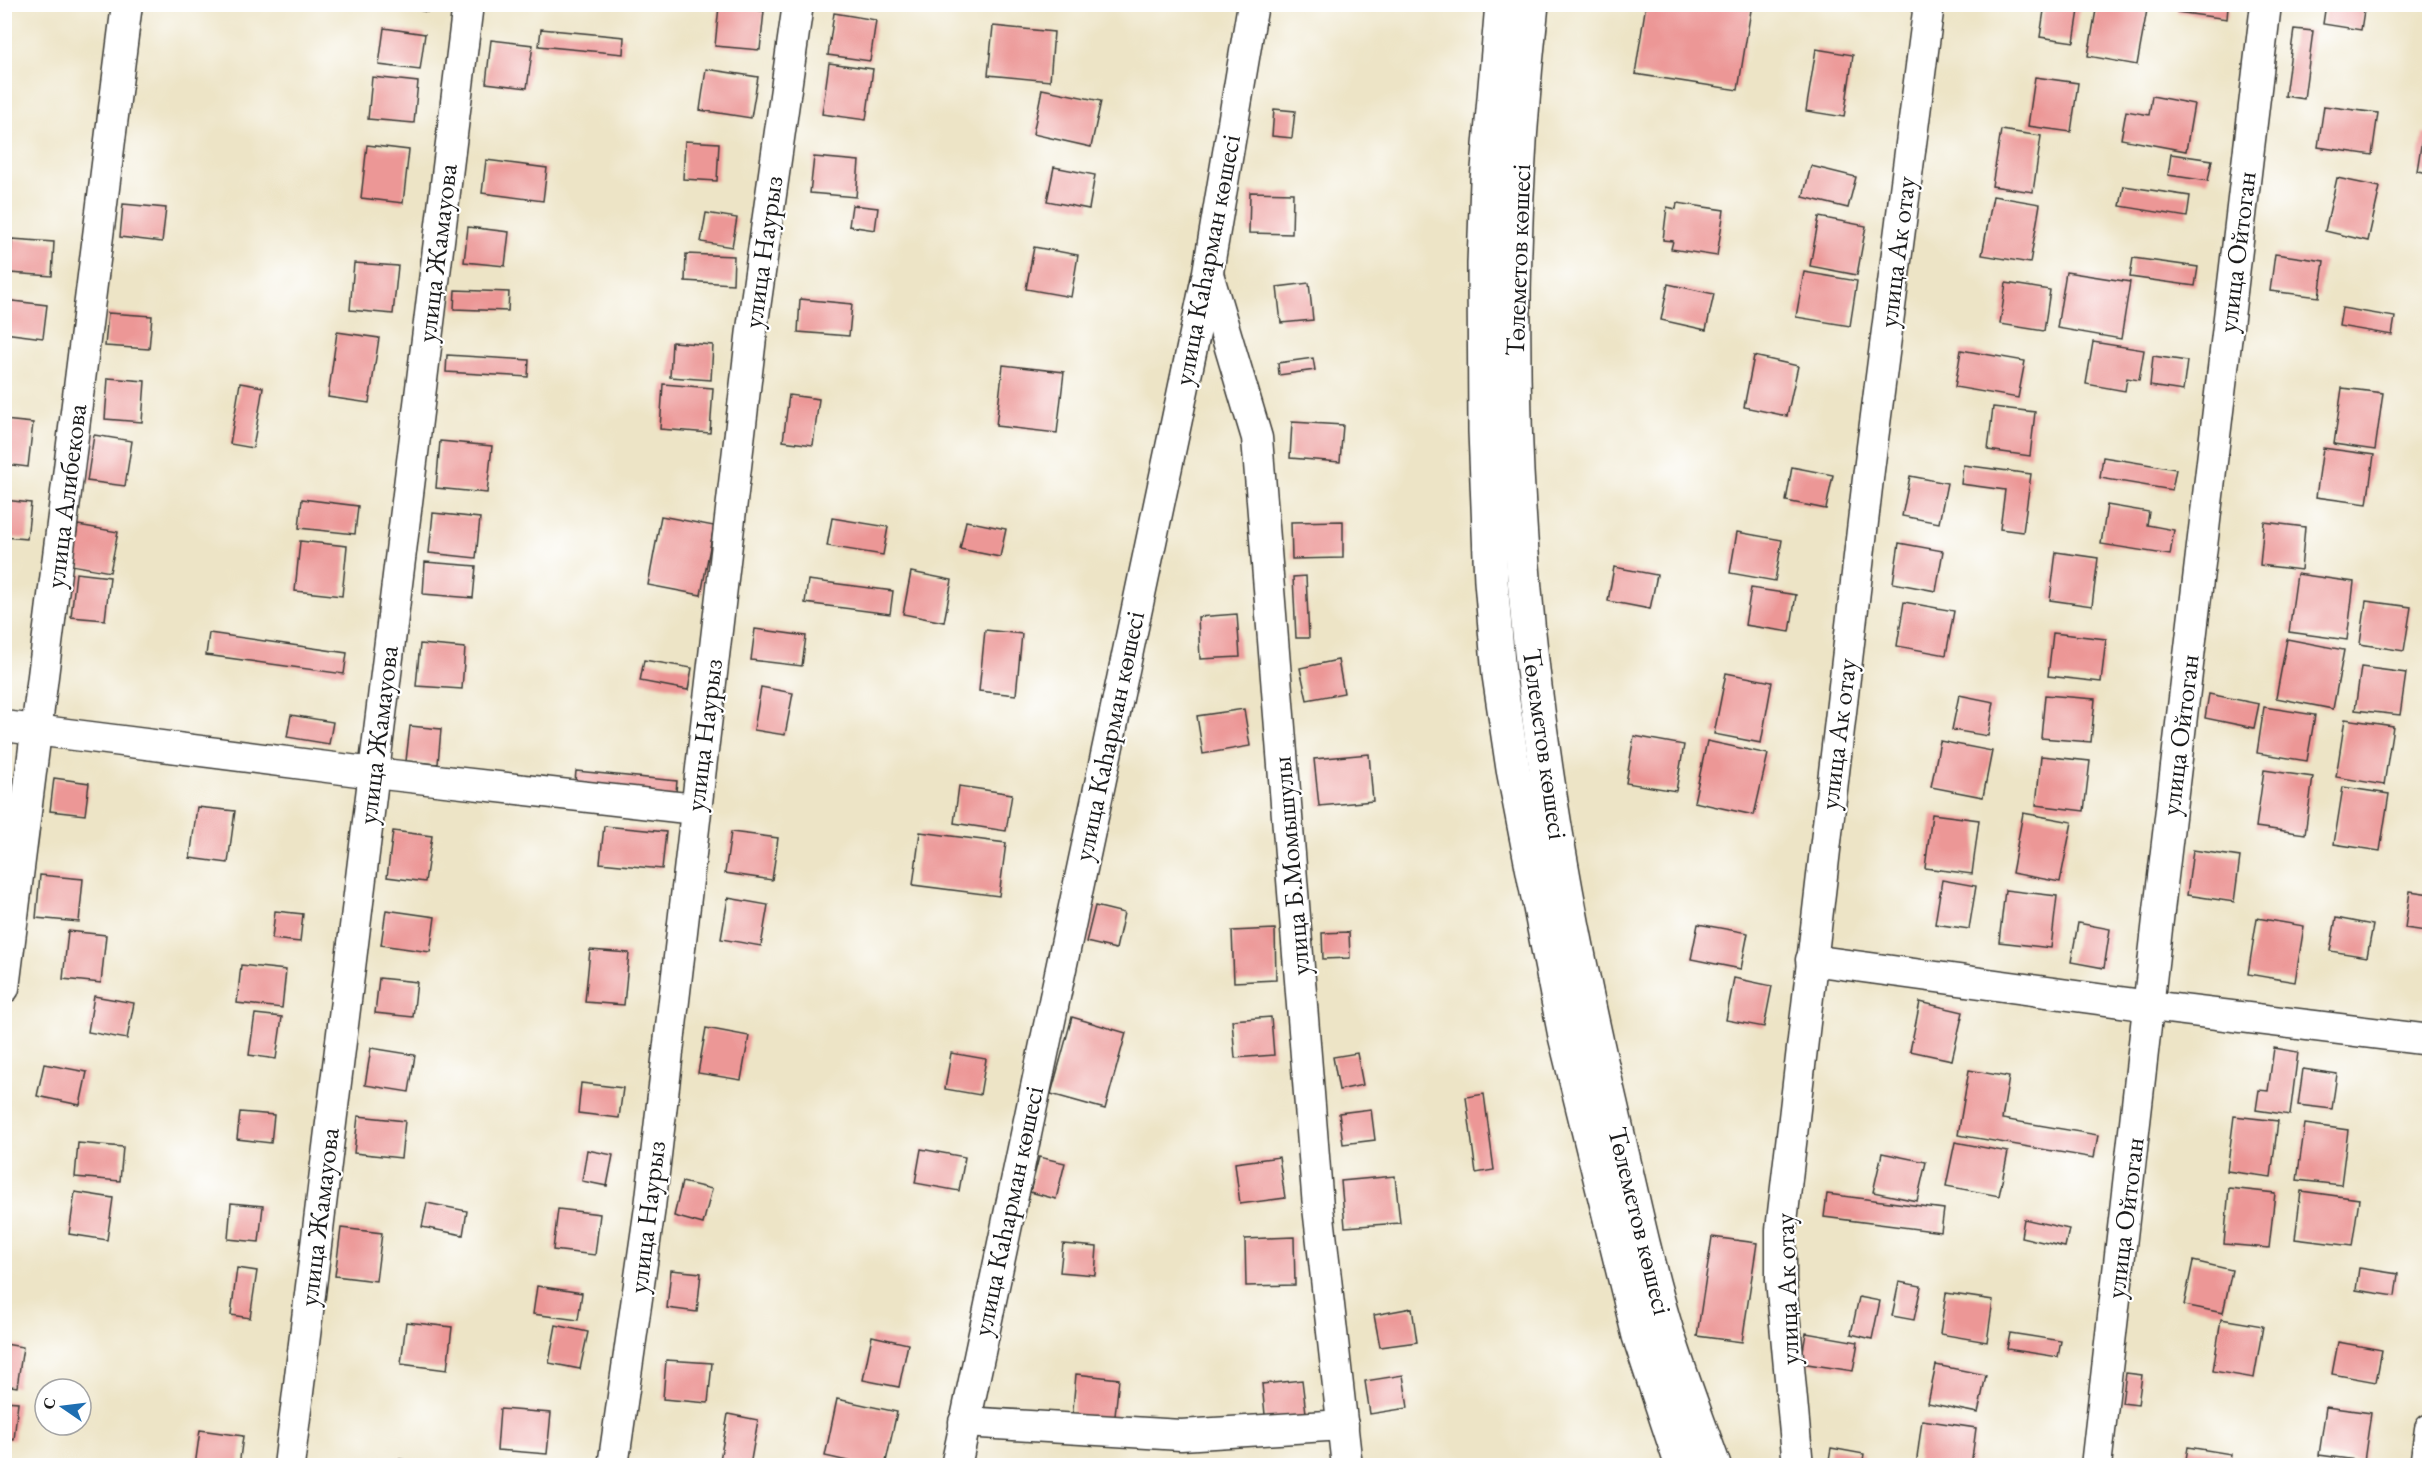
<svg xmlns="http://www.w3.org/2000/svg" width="2434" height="1470" font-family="'EB Garamond',serif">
<rect width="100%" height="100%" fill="#fff"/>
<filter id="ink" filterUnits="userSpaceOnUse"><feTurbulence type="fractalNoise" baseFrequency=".0167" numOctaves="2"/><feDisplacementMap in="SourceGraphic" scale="12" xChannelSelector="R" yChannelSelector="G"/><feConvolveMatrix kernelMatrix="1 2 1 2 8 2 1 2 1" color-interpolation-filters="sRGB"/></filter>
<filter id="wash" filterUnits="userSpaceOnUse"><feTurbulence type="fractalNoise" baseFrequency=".008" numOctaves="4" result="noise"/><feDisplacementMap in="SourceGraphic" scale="24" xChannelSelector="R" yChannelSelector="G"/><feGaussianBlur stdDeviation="1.35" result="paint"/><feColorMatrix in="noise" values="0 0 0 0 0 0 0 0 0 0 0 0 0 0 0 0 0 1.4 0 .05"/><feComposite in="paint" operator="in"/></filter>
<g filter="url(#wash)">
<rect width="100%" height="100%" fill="#ede4c6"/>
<g id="blocks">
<!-- building -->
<g fill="#ec9796">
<path d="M394 4H428L427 12Z"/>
<path d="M1123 4H1156V9Z"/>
<path d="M1646 4H1752L1738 90 1635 74Z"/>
<path d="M2045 4H2080L2074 42 2040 37Z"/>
<path d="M2097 4 2147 10 2137 65 2088 56Z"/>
<path d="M2178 4 2228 7 2227 19 2177 12Z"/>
<path d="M2326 4H2365L2361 30 2323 24Z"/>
<path d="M719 6 764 11 760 50 715 46Z"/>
<path d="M834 13 876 20 870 61 828 55Z"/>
<path d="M993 26 1054 32 1050 81 988 75Z"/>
<path d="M384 28 425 34 420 70 379 65Z"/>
<path d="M541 29 624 37 623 54 539 46Z"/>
<path d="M2294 29 2313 31 2304 99 2285 96Z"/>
<path d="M491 40 533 45 527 88 486 83Z"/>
<path d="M1816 49 1853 55 1844 117 1806 111Z"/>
<path d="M829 63 873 69 866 120 822 114Z"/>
<path d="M706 69 758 77 751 118 700 110Z"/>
<path d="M372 77 418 82 414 123 368 119Z"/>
<path d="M2035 77 2078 83 2071 132 2028 126Z"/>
<path d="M1042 89 1101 101 1091 147 1033 134Z"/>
<path d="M2152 96 2194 104 2186 151 2121 139 2126 111 2149 115Z"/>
<path d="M2324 106 2378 113 2372 155 2318 147Z"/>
<path d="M1274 109 1295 111 1292 138 1272 136Z"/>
<path d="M2001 130 2041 136 2033 192 1992 186Z"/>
<path d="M2423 133 2430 134V173L2417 171Z"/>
<path d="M685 141 719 143 717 181 683 179Z"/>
<path d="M367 145 409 150 403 203 361 198Z"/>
<path d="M2171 154 2212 160 2208 181 2168 175Z"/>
<path d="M814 157 859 161 856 197 810 193Z"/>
<path d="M486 160 547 168 543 201 482 193Z"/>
<path d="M1811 166 1856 177 1848 208 1803 197Z"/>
<path d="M1054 167 1095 175 1089 209 1047 201Z"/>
<path d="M2337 178 2380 187 2368 241 2325 231Z"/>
<path d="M2124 186 2190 196 2187 217 2120 206Z"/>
<path d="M1250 192 1293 193 1292 234 1249 233Z"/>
<path d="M1993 196 2040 204 2030 263 1982 255Z"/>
<path d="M1677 203 1724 210 1717 256 1671 249 1673 241 1663 240 1667 207 1676 209Z"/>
<path d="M123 204 166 208 162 242 120 237Z"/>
<path d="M852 205 878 208 875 230 849 226Z"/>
<path d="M706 213 737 218 732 247 701 242Z"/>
<path d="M1819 217 1866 226 1857 275 1810 266Z"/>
<path d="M468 227 509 232 505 266 464 262Z"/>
<path d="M12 239 54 242 52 276 10 273Z"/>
<path d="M1034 247 1078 255 1071 297 1026 289Z"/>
<path d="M686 254 734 256 733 284 685 281Z"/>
<path d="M2275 254 2324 261 2319 297 2270 291Z"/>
<path d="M2133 258 2198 267 2195 286 2130 277Z"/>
<path d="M354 263 398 266 393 314 350 310Z"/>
<path d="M1804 272 1857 281 1850 326 1796 317Z"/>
<path d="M2066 272 2130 282 2121 339 2057 328Z"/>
<path d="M1309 283 1313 320 1281 323 1277 287Z"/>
<path d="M2006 283 2050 290 2044 331 2000 324Z"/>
<path d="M1668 284 1714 294 1706 330 1661 320Z"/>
<path d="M455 290 509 292 508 311 454 309Z"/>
<path d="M800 299 852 304 849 336 798 332Z"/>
<path d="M4 300 47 305 43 338 4 333Z"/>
<path d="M2342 308 2395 317 2392 335 2339 326Z"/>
<path d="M108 313 152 316 149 349 105 346Z"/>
<path d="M337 332 379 338 369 403 328 397Z"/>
<path d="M672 342 713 345 711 380 670 377Z"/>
<path d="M2093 342 2144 350 2139 380 2127 378 2125 391 2086 384Z"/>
<path d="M1961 350 2025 361 2018 398 1955 387Z"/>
<path d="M447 355 529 360 528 377 446 372Z"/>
<path d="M1754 356 1798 366 1787 416 1744 407Z"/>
<path d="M2153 356 2187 361 2183 391 2150 386Z"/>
<path d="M1313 358 1315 370 1279 375 1278 363Z"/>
<path d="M1003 365 1064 372 1057 433 996 426Z"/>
<path d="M108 378 145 381 142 422 105 419Z"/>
<path d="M240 383 263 387 253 448 230 444Z"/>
<path d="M663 384 713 388 710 433 660 429Z"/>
<path d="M2342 388 2383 393 2375 450 2334 444Z"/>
<path d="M789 395 819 399 813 445 783 441Z"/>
<path d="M1993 407 2035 412 2030 456 1988 450Z"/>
<path d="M4 420 33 423 28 467 4 464Z"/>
<path d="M1292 422 1343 425 1340 462 1290 458Z"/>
<path d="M94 435 132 441 125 486 87 481Z"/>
<path d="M440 441 492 446 487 493 436 488Z"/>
<path d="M2323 448 2374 455 2367 504 2316 497Z"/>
<path d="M2103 457 2176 469 2172 490 2100 478Z"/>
<path d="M1963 465 2031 474 2023 532 2000 529 2005 490 1961 484Z"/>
<path d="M1792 467 1833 475 1826 509 1786 501Z"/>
<path d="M1910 476 1947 483 1939 523 1902 516Z"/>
<path d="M302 499 358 506 355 534 299 528Z"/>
<path d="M4 500 31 503 27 539 4 537Z"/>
<path d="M2107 505 2149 512 2147 525 2174 530 2170 555 2101 544Z"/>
<path d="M433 513 480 518 476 558 429 553Z"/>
<path d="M661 516 714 526 701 595 648 585Z"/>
<path d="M832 518 888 527 883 555 827 546Z"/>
<path d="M966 521 1006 529 1000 557 960 549Z"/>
<path d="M1343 521V558L1292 559 1291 522Z"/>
<path d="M2264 522 2305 527 2301 570 2260 565Z"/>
<path d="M78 525 118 532 110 572 71 565Z"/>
<path d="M1737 532 1782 540 1775 581 1730 573Z"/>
<path d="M300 541 347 546 342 596 295 591Z"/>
<path d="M1899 543 1943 551 1936 591 1893 583Z"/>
<path d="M2056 552 2098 558 2092 606 2050 600Z"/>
<path d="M425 562 476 566 473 598 423 594Z"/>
<path d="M1614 567 1657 575 1650 609 1608 601Z"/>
<path d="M911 572 952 580 944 622 903 614Z"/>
<path d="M76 573 110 577 105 620 71 617Z"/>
<path d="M2297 574 2354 582 2347 640 2289 632Z"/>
<path d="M1306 576 1309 638H1296L1293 577Z"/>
<path d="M808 580 893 591 890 614 805 603Z"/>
<path d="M1751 588 1796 595 1790 632 1745 625Z"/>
<path d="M2366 601 2411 607 2404 651 2360 644Z"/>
<path d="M1904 602 1954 611 1946 655 1897 646Z"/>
<path d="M1237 614 1240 657 1200 659 1198 617Z"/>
<path d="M755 629 806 636 802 666 751 660Z"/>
<path d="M985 630 1022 634 1016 695 979 691Z"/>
<path d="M209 633 347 653 344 674 206 655Z"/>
<path d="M2053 633 2106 639 2101 682 2048 676Z"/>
<path d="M2287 639 2344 650 2333 709 2276 698Z"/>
<path d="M420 644 465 648 462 689 416 686Z"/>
<path d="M644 660 692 668 688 690 640 681Z"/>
<path d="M1338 660 1344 693 1307 700 1300 668Z"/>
<path d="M2361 667 2406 673 2400 715 2355 710Z"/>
<path d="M1726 673 1772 682 1761 743 1714 734Z"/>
<path d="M761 687 793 693 785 735 754 730Z"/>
<path d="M2209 694 2259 704 2254 728 2205 718Z"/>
<path d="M1959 695 1994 702 1988 736 1952 730Z"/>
<path d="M2045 695 2095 699 2091 742 2041 738Z"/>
<path d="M2264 707 2315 715 2307 761 2257 753Z"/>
<path d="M1244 709 1250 746 1203 754 1197 716Z"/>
<path d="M291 715 333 722 329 744 287 737Z"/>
<path d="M2345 719 2393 726 2384 785 2336 777Z"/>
<path d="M410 726 441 729 438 764 406 761Z"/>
<path d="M1634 736 1684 745 1676 791 1626 783Z"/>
<path d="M1707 741 1768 754 1754 815 1694 802Z"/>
<path d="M1940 741 1992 751 1983 797 1931 787Z"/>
<path d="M1369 754 1373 801 1319 806 1314 759Z"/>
<path d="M2041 756 2090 761 2084 811 2036 805Z"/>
<path d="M2264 770 2313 777 2305 834 2256 827Z"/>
<path d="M576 771 677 781 675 802 574 792Z"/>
<path d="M54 778 89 783 85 815 50 811Z"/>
<path d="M959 786 1012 794 1006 831 954 823Z"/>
<path d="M2343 787 2389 794 2380 851 2334 844Z"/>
<path d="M197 807 235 811 228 863 190 858Z"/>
<path d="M2023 813 2072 822 2060 882 2012 873Z"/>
<path d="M1932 814 1979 820 1972 874 1925 868Z"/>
<path d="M604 826 666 832 662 869 600 863Z"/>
<path d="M393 831 432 836 425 882 387 877Z"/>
<path d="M731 832 778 838 772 880 725 873Z"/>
<path d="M920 832 1006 843 999 896 913 885Z"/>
<path d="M2193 850 2240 857 2234 902 2187 895Z"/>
<path d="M40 875 83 879 79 922 36 918Z"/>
<path d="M1942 880 1976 886 1969 929 1935 924Z"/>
<path d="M2005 890 2057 896 2051 948 1999 942Z"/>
<path d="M2410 891 2430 894 2426 931 2405 928Z"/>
<path d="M728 898 768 905 761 946 721 939Z"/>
<path d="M1095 906 1124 913 1116 949 1086 942Z"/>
<path d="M386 910 435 917 430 952 381 945Z"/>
<path d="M275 911 303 914 300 942 272 939Z"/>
<path d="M2257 918 2304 926 2295 982 2248 974Z"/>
<path d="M2336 918 2373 925 2367 957 2330 951Z"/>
<path d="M2078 923 2110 929 2104 968 2071 962Z"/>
<path d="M1698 924 1748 933 1741 969 1691 959Z"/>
<path d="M1275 929 1276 980 1234 982 1232 931Z"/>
<path d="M68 931 106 935 101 983 63 979Z"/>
<path d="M1349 932 1350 958 1323 959 1322 933Z"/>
<path d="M590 950 629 953 624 1005 585 1002Z"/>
<path d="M241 965 286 970 282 1008 237 1003Z"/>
<path d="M379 978 417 982 413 1017 375 1013Z"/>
<path d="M1734 978 1772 986 1764 1027 1726 1020Z"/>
<path d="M94 996 134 1003 127 1039 88 1032Z"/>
<path d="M1920 1002 1963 1012 1952 1060 1910 1051Z"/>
<path d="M255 1014 282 1017 276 1059 249 1055Z"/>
<path d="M1072 1017 1126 1033 1105 1109 1051 1094Z"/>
<path d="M1271 1017 1274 1055 1235 1058 1232 1020Z"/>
<path d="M706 1028 749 1036 741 1080 698 1073Z"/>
<path d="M371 1048 415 1055 409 1092 365 1085Z"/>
<path d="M2274 1048 2298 1052 2290 1115 2256 1110 2259 1090 2268 1091Z"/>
<path d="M951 1053 986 1059 980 1095 945 1089Z"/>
<path d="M1357 1053 1363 1085 1339 1090 1333 1057Z"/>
<path d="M44 1064 87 1072 80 1105 37 1096Z"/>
<path d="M2303 1069 2337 1074 2332 1109 2298 1105Z"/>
<path d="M1969 1070 2009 1077 2002 1119 2098 1135 2094 1158 1958 1135Z"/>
<path d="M581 1083 623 1088 619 1118 578 1113Z"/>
<path d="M1484 1094 1494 1170 1476 1173 1466 1097Z"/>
<path d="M1371 1109 1375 1140 1343 1144 1339 1113Z"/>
<path d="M240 1112 274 1115 271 1143 237 1139Z"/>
<path d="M358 1116 405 1121 401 1158 354 1153Z"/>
<path d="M2234 1116 2278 1121 2271 1177 2227 1171Z"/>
<path d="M2305 1124 2348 1130 2341 1185 2297 1180Z"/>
<path d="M1955 1142 2008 1152 1999 1196 1946 1186Z"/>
<path d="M78 1143 123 1147 120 1181 75 1177Z"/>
<path d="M921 1149 965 1157 959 1191 915 1183Z"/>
<path d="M587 1150 613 1155 607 1186 582 1181Z"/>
<path d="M1882 1153 1926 1162 1917 1201 1873 1192Z"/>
<path d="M1039 1157 1065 1163 1056 1199 1030 1192Z"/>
<path d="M1279 1157 1285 1198 1240 1204 1235 1163Z"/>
<path d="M1395 1176 1400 1223 1345 1227 1341 1181Z"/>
<path d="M682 1182 712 1189 703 1224 674 1216Z"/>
<path d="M2229 1188 2275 1193 2269 1248 2224 1244Z"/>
<path d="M2301 1191 2359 1199 2352 1246 2295 1239Z"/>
<path d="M75 1192 113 1198 107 1240 69 1234Z"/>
<path d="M1827 1194 1944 1209 1941 1232 1824 1217Z"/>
<path d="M231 1203 263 1206 259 1242 228 1239Z"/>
<path d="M427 1203 467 1211 463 1235 422 1227Z"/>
<path d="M558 1209 600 1214 595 1255 553 1250Z"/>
<path d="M2024 1219 2069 1229 2065 1247 2021 1237Z"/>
<path d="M341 1228 382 1233 376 1281 335 1276Z"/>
<path d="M1294 1237 1295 1285 1246 1286 1245 1239Z"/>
<path d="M1712 1237 1757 1243 1742 1342 1697 1336Z"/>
<path d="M1063 1244 1097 1247 1095 1275 1060 1272Z"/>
<path d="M2193 1261 2232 1270 2223 1313 2184 1305Z"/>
<path d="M237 1268 257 1271 250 1318 231 1315Z"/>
<path d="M2359 1268 2398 1274 2395 1296 2356 1290Z"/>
<path d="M671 1270 701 1273 697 1312 667 1308Z"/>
<path d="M1899 1282 1921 1286 1914 1320 1892 1316Z"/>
<path d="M537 1286 582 1293 578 1320 533 1314Z"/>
<path d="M1946 1293 1993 1300 1987 1342 1940 1334Z"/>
<path d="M1859 1297 1880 1301 1872 1339 1851 1334Z"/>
<path d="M1412 1308 1417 1342 1380 1347 1374 1315Z"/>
<path d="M2221 1319 2263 1326 2254 1378 2213 1371Z"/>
<path d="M406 1322 452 1327 447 1370 401 1364Z"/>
<path d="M556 1325 588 1332 580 1369 549 1363Z"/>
<path d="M1806 1333 1858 1342 1853 1371 1801 1363Z"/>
<path d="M2010 1333 2061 1341 2058 1357 2007 1349Z"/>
<path d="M872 1336 908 1344 899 1387 863 1380Z"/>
<path d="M2338 1342 2382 1350 2376 1382 2332 1374Z"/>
<path d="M5 1344 23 1347 17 1387 5 1385Z"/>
<path d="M666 1360 712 1363 708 1403 663 1399Z"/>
<path d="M1936 1365 1986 1375 1978 1413 1928 1403Z"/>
<path d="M2126 1373 2142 1375 2138 1405 2122 1403Z"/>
<path d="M1076 1374 1119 1379 1114 1425 1072 1421Z"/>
<path d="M1403 1375 1408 1408 1370 1414 1365 1381Z"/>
<path d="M1302 1380 1307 1421 1266 1425 1262 1384Z"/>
<path d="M837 1399 897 1412 885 1466H870L825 1456Z"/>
<path d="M4 1401 18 1402 14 1440 4 1439Z"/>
<path d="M2326 1407 2371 1413 2364 1461 2319 1455Z"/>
<path d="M500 1409 551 1413 547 1454 497 1450Z"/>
<path d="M728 1414 758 1420 750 1466H719Z"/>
<path d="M1922 1420 1976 1428 1971 1466H1916Z"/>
<path d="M200 1430 243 1436 239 1466H195Z"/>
<path d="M2188 1447 2231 1454 2229 1466H2185Z"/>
<path d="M1831 1448 1864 1454 1862 1466H1828Z"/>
<path d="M399 1459 433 1464V1466H398Z"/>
</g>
</g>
</g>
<g filter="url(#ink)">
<use href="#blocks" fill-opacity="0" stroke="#3b3a36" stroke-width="1.5"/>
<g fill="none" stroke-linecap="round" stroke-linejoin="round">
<defs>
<g id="minor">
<path d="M1208 274 1257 438 1318 1207 1347 1466"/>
<path d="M4 726 374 773 695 809"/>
<path d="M1811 960 2150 1006 2430 1040"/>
<path d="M4 988 127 4"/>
<path d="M964 1422 1181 1435 1343 1425"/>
<path d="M289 1466 468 4"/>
<path d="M613 1466 650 1207 752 329 798 4"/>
<path d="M956 1466 1208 272 1253 4"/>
<path d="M1798 1466 1781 1280V1230L1869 470 1929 4"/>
<path d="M2096 1466 2160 902 2266 4"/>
<path d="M2425 1466 2430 1429"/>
</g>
<g id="major">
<path d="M1502 4 1487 181 1484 264 1485 431 1491 581 1499 675 1513 769 1565 1036 1639 1336 1682 1466"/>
<path d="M1532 4C1511 194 1508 388 1524 578 1538 753 1570 929 1610 1100 1628 1177 1644 1256 1667 1332 1681 1377 1698 1421 1714 1466"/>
</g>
</defs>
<!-- minor casing -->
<use href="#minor" stroke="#3b3a36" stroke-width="33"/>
<!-- major casing -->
<use href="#major" stroke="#3b3a36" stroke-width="36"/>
<!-- minor -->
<use href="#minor" stroke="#fff" stroke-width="30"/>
<!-- major -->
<use href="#major" stroke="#fff" stroke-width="33"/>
</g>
</g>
<g text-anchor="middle" stroke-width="4.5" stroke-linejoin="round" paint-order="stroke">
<!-- street labels -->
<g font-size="27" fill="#1c1c1c" stroke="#fff">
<text transform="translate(763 252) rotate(-82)" y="9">улица Наурыз</text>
<text transform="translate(1897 252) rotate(-83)" y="9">улица Ак отау</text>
<text transform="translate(2237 252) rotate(-83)" y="9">улица Ойтоган</text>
<text transform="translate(437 253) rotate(-83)" y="9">улица Жамауова</text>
<text transform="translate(1207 260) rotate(-79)" y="9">улица Каһарман көшесі</text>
<text transform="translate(1518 260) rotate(-88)" y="9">Төлеметов көшесі</text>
<text transform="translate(66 496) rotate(-83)" y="9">улица Алибекова</text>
<text transform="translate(1838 734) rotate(-83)" y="9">улица Ак отау</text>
<text transform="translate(378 735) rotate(-83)" y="9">улица Жамауова</text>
<text transform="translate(704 735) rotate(-83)" y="9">улица Наурыз</text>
<text transform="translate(2180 735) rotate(-83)" y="9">улица Ойтоган</text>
<text transform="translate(1109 736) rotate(-78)" y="9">улица Каһарман көшесі</text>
<text transform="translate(1545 744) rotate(82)" y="9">Төлеметов көшесі</text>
<text transform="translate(1291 866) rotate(-95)" y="9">улица Б.Момышулы</text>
<text transform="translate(1008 1211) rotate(-78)" y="9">улица Каһарман көшесі</text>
<text transform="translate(319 1217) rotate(-83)" y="9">улица Жамауова</text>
<text transform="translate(647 1217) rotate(-83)" y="9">улица Наурыз</text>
<text transform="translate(2125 1218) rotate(-83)" y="9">улица Ойтоган</text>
<text transform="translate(1640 1221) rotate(76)" y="9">Төлеметов көшесі</text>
<text transform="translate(1787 1289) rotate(-92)" y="9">улица Ак отау</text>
</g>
</g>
<!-- margin -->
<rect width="2434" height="1470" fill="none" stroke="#fff" stroke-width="24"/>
<!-- north arrow -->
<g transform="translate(63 1407) rotate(284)"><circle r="28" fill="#ffffff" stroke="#a4a4a4" stroke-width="1.5"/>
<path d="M0-4.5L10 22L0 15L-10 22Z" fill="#1f6fb2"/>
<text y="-9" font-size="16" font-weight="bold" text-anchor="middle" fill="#1c1c1c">С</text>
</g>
</svg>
